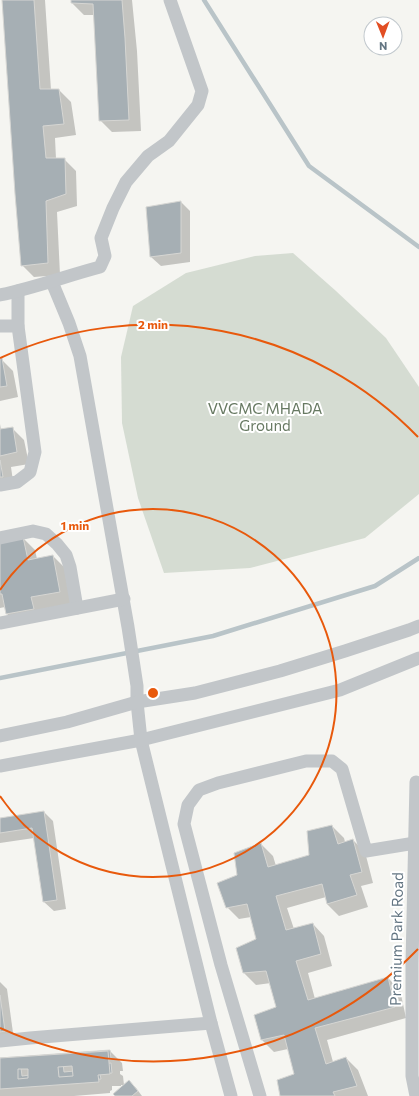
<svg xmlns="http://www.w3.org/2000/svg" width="419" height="1096" font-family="Commissioner,sans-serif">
<rect width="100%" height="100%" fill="#f5f5f1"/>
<!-- green -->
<path fill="#d5dcd2" d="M293 253 336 291 386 338 419 387V494L365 538 250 568 164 573 138 498 122 423 121 357 133 306 186 273 255 256Z"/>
<!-- shadow -->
<g fill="#0003">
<path d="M3 0H45L51 90H59L71 102 76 135 55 138 56 159H64L76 171 77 206 57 212 60 275 34 277 22 265Z"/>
<path d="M72 0H132L137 51 141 131 112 132 100 120 94 15H84L72 3Z"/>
<path d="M181 202 190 211V262L161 266 151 257Z"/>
<path d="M0 359H1L13 371 18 397 0 401Z"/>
<path d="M0 424 1 430 12 428 24 440 29 464 11 467 14 488 0 491Z"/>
<path d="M23 538 35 550 37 559 53 556 65 568 71 604 19 625 7 614 5 607 0 608V542Z"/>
<path d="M44 812 53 821 66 909 54 911 44 902 34 838 0 843V819Z"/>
<path d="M332 826 344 838 345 842 353 840 365 852 373 883 361 886 368 907 339 916 327 904 326 897 287 908 294 929 313 924 324 936 332 966 308 973 315 999 388 978 400 990 406 1018 327 1040 333 1062 346 1058 358 1070 368 1096H281L295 1074 288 1049 274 1052 262 1040 255 1016 278 1007 271 983 256 985 244 973 257 940 251 917 239 919 227 907 238 876 261 844 273 856 276 866 310 855Z"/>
<path d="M0 982 7 989 14 1040 0 1042Z"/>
<path d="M110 1051 122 1063 123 1071H120V1074L123 1076 124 1085H121V1086H112V1090L110 1091V1093L74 1096H0V1059Z"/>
<path d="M129 1082 136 1088 142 1096H117Z"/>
</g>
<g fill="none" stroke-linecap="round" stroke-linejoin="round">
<!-- stream -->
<g stroke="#b9c4c8" stroke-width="4.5">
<path d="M204 0 309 166 419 247"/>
<path d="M0 678 213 636 375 586 419 558"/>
</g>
</g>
<!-- building -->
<g fill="#a6afb4" stroke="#d6d6d3" fill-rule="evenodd">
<path d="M2 0H34L40 89H59L64 124 43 126 46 158H65L66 194 46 201 48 263 21 266 15 194Z"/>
<path d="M71 0H122L125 38 129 120 99 121 93 4 71 3Z"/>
<path d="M181 201V253L150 257 146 207Z"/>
<path d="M0 358H2L7 386 0 387Z"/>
<path d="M13 427 17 452 0 456V429Z"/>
<path d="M0 460 3 477H0Z"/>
<path d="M23 537 28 560 53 555 60 592 31 597 34 609 6 614 2 594H0V541Z"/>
<path d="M44 811 57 900 43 902 32 828 0 833V818Z"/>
<path d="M332 825 338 844 353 839 362 872 350 875 357 895 327 904 322 884 276 896 286 930 313 923 321 954 296 961 308 1000 388 977 395 1007 315 1028 326 1064 346 1057 357 1086 333 1092 335 1096H280L277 1080 294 1074 284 1035 261 1040 254 1015 276 1007 266 971 243 973 236 948 256 939 247 904 226 908 217 883 237 875 234 853 261 843 268 867 309 855 307 831Z"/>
<path d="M0 995 5 1031 0 1032Z"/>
<path d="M110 1050 111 1059 105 1060V1064L111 1063 112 1073 100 1074 101 1079 0 1086V1058ZM63 1063H73L74 1071 64 1072ZM30 1067V1075L22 1076 21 1068Z"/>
<path d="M108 1051 110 1074 98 1075 99 1082 0 1089V1058ZM72 1066 73 1076 59 1077 58 1067ZM18 1069H28V1078L18 1079Z"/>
<path d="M129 1080 138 1091 132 1096H115L113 1094Z"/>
</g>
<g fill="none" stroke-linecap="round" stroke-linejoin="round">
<!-- minor -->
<g stroke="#c2c6c9" stroke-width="13">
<path d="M52 282 69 323 80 356 128 627 137 686V702L141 740 211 1023 231 1096"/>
<path d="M18 291V326"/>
<path d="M0 295C34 288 66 276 100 267L105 256 101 238 113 208 126 182 148 156 169 141 198 105 202 91 170 0"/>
<path d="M0 326H18L35 452 30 472 17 482 0 485"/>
<path d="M0 538 33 531 46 534 57 544 66 555 70 567 77 608"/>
<path d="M0 623 124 599"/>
<path d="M0 736 67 722 137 702 195 693 280 671 345 651 409 630 419 626"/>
<path d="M0 766 141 740 340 690 419 658"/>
<path d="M0 1041 30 1038 211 1023"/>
<path d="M260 1096 221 965 184 824 188 805 199 790 218 783 306 761H332L342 769 366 851 415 843"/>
<path d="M416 1096 412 1076V963L416 782"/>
</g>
</g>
<!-- distance rings -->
<g fill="none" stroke="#e8590c" stroke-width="2">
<path d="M0 590A184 184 0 1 1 0 796"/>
<path d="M418 949A368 368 0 0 1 0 1028M0 358A368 368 0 0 1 418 437"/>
</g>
<g text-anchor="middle" stroke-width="4" stroke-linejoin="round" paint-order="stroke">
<!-- park labels -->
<g font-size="15" fill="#677962" stroke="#fff">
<text x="265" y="414">VVCMC MHADA<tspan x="265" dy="17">Ground</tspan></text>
</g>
<!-- street labels -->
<g font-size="15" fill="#637582" stroke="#fff">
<text transform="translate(397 939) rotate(-89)" y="5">Premium Park Road</text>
</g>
</g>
<circle cx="153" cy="693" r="6" fill="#e8590c" stroke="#fff" stroke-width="2"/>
<g font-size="12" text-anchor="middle" font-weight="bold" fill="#e8590c" stroke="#fff" stroke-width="4" stroke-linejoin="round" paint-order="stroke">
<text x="153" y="329">2 min</text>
<text x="75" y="530">1 min</text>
</g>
<!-- north arrow -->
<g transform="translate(383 36) rotate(179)"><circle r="19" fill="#ffffff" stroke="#c1c8cd"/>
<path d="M0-3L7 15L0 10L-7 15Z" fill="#e24e23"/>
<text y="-6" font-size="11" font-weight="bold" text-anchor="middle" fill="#637582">N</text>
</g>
</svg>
